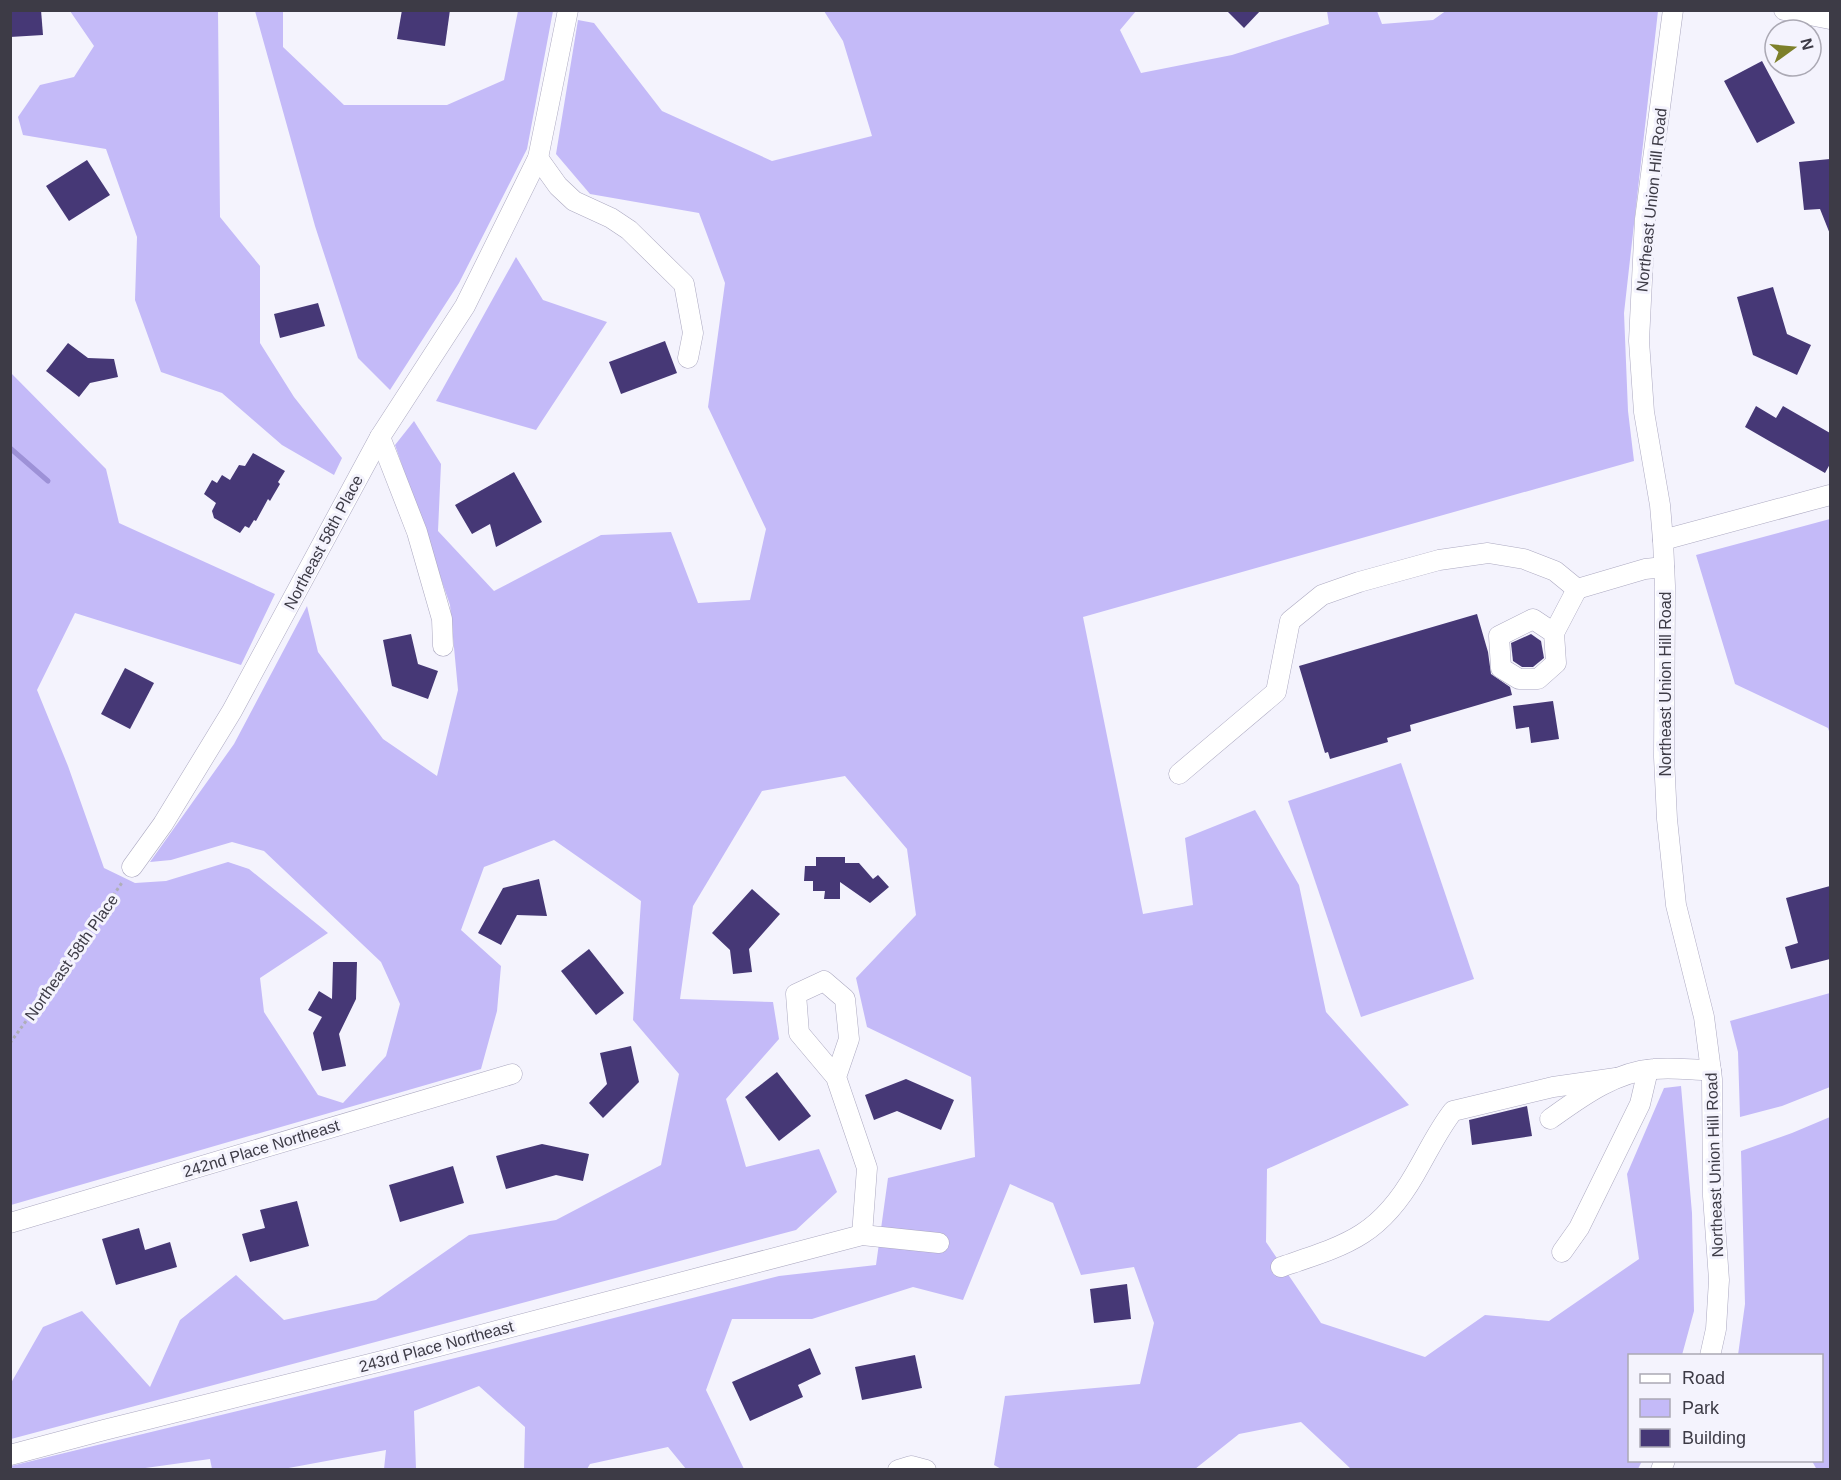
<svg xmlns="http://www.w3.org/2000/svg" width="1841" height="1480" font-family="Helvetica,sans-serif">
<rect width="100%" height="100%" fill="#f4f3fd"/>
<!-- green -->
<g fill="#c4baf8">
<path d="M1447 10 1658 11 1624 313 1628 411 1634 461 1083 617 1143 914 1193 905 1185 838 1255 810 1299 885 1326 1012 1409 1105 1267 1169 1266 1242 1321 1323 1425 1357 1485 1315 1549 1321 1639 1259 1627 1174 1664 1088 1681 1086 1692 1213 1694 1311 1682 1355 1630 1356V1460L1642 1461 1638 1469H1351L1301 1422 1239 1434 1195 1469 1003 1470 994 1465 1005 1396 1140 1384 1154 1323 1134 1267 1081 1275 1053 1203 1010 1184 963 1300 913 1287 812 1319H732L706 1390 744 1469H686L668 1447 590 1464 587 1469H524L525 1427 479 1386 414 1411 416 1469H384L386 1450 283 1469H212L210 1459 131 1470 11 1469V1466L488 1350 779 1276 876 1265 888 1178 975 1157 971 1077 867 1027 856 978 916 915 907 849 845 776 762 791 693 906 680 999 773 1002 779 1039 726 1099 746 1167 819 1149 837 1192 796 1230 11 1439V1383L43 1327 82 1311 150 1387 180 1320 236 1275 284 1320 376 1300 469 1235 556 1220 661 1165 679 1074 633 1020 641 901 554 840 484 867 461 930 501 966 497 1011 481 1069 11 1205 10 372 106 469 119 523 275 594 241 665 75 613 37 690 68 766 104 868 135 883 166 881 228 862 249 869 328 933 260 978 264 1012 318 1095 343 1103 386 1056 400 1004 381 962 264 851 232 842 171 860 150 862 234 744 307 606 318 652 383 739 437 776 458 690 450 605 395 445 414 421 441 464 438 531 494 591 601 535 671 532 698 603 750 600 766 529 708 407 725 283 699 213 590 194 556 154 578 20 594 23 662 111 772 161 872 136 843 41 824 11H1136L1120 30 1141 73 1232 55 1329 24 1327 11H1377L1382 24 1433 20Z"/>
<path d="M70 11H218L220 217 260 266V343L294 397 342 458 334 475 282 445 222 393 161 372 135 300 137 237 106 149 23 135 18 117 40 85 74 77 94 46Z"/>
<path d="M255 11H283V47L344 105H447L504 80 518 11H553L527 149 459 283 390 390 358 358 315 226Z"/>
<path d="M516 257 543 300 607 322 536 430 436 401Z"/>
<path d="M1830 519V734L1828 728 1735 684 1696 555Z"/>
<path d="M1401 763 1474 979 1361 1017 1288 801Z"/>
<path d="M1830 993V1087L1782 1106 1740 1117 1738 1052 1730 1021Z"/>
<path d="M1830 1117V1469L1817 1470 1812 1461 1822 1460V1356L1738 1355 1745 1304 1741 1151 1792 1133Z"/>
</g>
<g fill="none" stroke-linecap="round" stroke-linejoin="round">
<!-- stream -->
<path stroke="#9d91d7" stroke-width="5" d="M10 448 48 481"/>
</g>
<!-- building -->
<g fill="#463876">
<path d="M10 10H41L43 35 10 37Z"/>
<path d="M402 10H450L445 46 397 39Z"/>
<path d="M1226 10H1261L1244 28Z"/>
<path d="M1762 61 1795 123 1757 143 1724 81Z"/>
<path d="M1830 159V234L1820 209 1804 210 1799 162Z"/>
<path d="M87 160 110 195 69 221 46 186Z"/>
<path d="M1773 287 1787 334 1811 345 1797 375 1753 355 1737 297Z"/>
<path d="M318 303 325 326 280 338 274 314Z"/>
<path d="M665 341 677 373 621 394 609 362Z"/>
<path d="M68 343 88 358 114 359 118 377 90 383 79 397 46 371Z"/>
<path d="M1756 406 1776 418 1783 406 1830 433V464L1825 473 1745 427Z"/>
<path d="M253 453 285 471 278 482 280 484 270 501 268 499 256 521 254 520 249 528 245 526 240 533 214 518 212 511 216 503 204 494 212 480 217 483 222 475 230 480 239 465 245 466Z"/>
<path d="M514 472 542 522 496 547 490 524 472 534 455 505Z"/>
<path d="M1477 614 1488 652 1491 674 1510 687 1512 695 1410 725 1411 731 1387 738 1388 742 1330 759 1328 752 1325 753 1299 666Z"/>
<path d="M411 634 418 664 438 671 428 699 392 686 383 640Z"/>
<path d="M1531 634 1541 641 1544 658 1533 667H1522L1513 661 1511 643Z"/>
<path d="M125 668 154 683 130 729 101 714Z"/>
<path d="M1553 701 1559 739 1531 743 1529 727 1516 729 1513 706Z"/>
<path d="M816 857H845V863H859L873 879 878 875 889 887 870 903 840 882V899H824L825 891H813V881H804L805 866H816Z"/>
<path d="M539 879 547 916 517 915 501 945 478 933 503 888Z"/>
<path d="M1830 886V959L1791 969 1785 947 1798 943 1786 898Z"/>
<path d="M752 889 780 914 749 949 752 972 733 974 730 950 712 933Z"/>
<path d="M589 949 624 993 596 1015 561 971Z"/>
<path d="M333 962H357L356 999 339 1034 346 1066 322 1071 313 1033 322 1017 308 1010 319 991 332 999Z"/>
<path d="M631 1046 639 1082 603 1118 589 1103 607 1084 600 1053Z"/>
<path d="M777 1072 811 1116 779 1141 745 1097Z"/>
<path d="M906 1079 954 1100 941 1130 897 1111 874 1120 865 1095Z"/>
<path d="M1527 1106 1532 1136 1472 1145 1469 1120Z"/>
<path d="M542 1144 589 1154 583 1181 556 1175 506 1189 496 1156Z"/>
<path d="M453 1166 464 1203 400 1222 389 1185Z"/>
<path d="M297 1201 309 1246 250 1262 242 1234 265 1228 260 1210Z"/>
<path d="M139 1228 145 1250 170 1242 177 1267 116 1285 102 1239Z"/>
<path d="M1127 1284 1131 1319 1094 1323 1090 1289Z"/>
<path d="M810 1348 821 1374 798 1385 803 1397 750 1421 732 1382Z"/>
<path d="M915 1355 922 1388 862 1400 855 1367Z"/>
</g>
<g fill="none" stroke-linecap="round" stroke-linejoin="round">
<defs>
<g id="minor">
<path d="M1673 10 1645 219 1639 341 1644 412 1660 505 1663 540 1665 586 1664 757 1667 819 1676 905 1704 1017 1712 1079 1713 1196 1719 1280 1716 1329 1710 1356"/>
<path d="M1784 10 1830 19"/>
<path d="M538 158 558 186 574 201 611 218 629 230 684 284 693 333 688 358"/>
<path d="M380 437 417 532 442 619 443 646"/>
<path d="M1663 540 1830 495"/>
<path d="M1554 633 1533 619 1499 636 1501 668 1519 679H1538L1556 663 1554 633 1577 589"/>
<path d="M1179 774 1276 692 1290 621 1322 595 1359 582 1439 560 1488 553 1524 559 1555 571 1577 589 1645 569 1664 567"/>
<path d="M132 867 163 824 232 711 380 437 465 306 538 158 568 10"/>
<path d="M836 1077 799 1033 796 994 824 981 845 999 849 1039 836 1077 867 1168 862 1235"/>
<path d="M1550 1119C1581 1097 1614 1072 1654 1069 1673 1067 1692 1070 1711 1070"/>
<path d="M10 1223 512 1074"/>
<path d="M1562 1252 1579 1228 1640 1104 1648 1070"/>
<path d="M1281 1267C1346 1245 1379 1237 1415 1174 1428 1152 1438 1130 1453 1111L1553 1087 1616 1078"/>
<path d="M10 1455 104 1430 382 1361 862 1235 939 1243"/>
<path d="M898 1470 911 1466 926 1470"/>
<path d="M1661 1470 1665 1460"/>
</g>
</defs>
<!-- minor casing -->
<use href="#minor" stroke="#aca9c1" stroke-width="21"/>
<!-- path -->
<path stroke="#afaeb8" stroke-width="3" stroke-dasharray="3 3" stroke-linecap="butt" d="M10 1043 62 972 123 881"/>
<!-- minor -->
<use href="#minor" stroke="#fff" stroke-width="20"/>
</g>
<g text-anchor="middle" stroke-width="6" stroke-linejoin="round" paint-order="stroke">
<!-- street labels -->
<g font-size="16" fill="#3d3b46" stroke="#f4f3fd">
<text transform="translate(1651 200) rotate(-84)" y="6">Northeast Union Hill Road</text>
<text transform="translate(323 542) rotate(-62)" y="6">Northeast 58th Place</text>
<text transform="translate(1665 684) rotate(-90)" y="6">Northeast Union Hill Road</text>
<text transform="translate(71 957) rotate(-55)" y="6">Northeast 58th Place</text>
<text transform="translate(261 1148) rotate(-17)" y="6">242nd Place Northeast</text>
<text transform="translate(1714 1165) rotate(-92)" y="6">Northeast Union Hill Road</text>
<text transform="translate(436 1346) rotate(-15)" y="6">243rd Place Northeast</text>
</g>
</g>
<!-- border -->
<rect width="1841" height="1480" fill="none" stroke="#3d3b46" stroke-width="24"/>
<!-- legend -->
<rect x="1628" y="1354" width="195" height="108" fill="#f4f3fd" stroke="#aba9b4" stroke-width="1.5"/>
<rect x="1640" y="1374" width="30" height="9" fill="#ffffff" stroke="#aba9b4" stroke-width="1.5"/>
<text x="1682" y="1384" font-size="18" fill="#3d3b46">Road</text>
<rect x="1640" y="1399" width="30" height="18" fill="#c4baf8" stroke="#aba9b4" stroke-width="1.5"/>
<text x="1682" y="1414" font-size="18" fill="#3d3b46">Park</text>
<rect x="1640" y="1429" width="30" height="18" fill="#463876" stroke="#aba9b4" stroke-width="1.5"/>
<text x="1682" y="1444" font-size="18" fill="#3d3b46">Building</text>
<!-- north arrow -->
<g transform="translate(1793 48) rotate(75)"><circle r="28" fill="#f4f3fd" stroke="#aba9b4" stroke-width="1.5"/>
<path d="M0-4.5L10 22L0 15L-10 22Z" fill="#7d802a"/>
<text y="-9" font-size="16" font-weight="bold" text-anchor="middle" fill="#3d3b46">N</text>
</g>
</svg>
